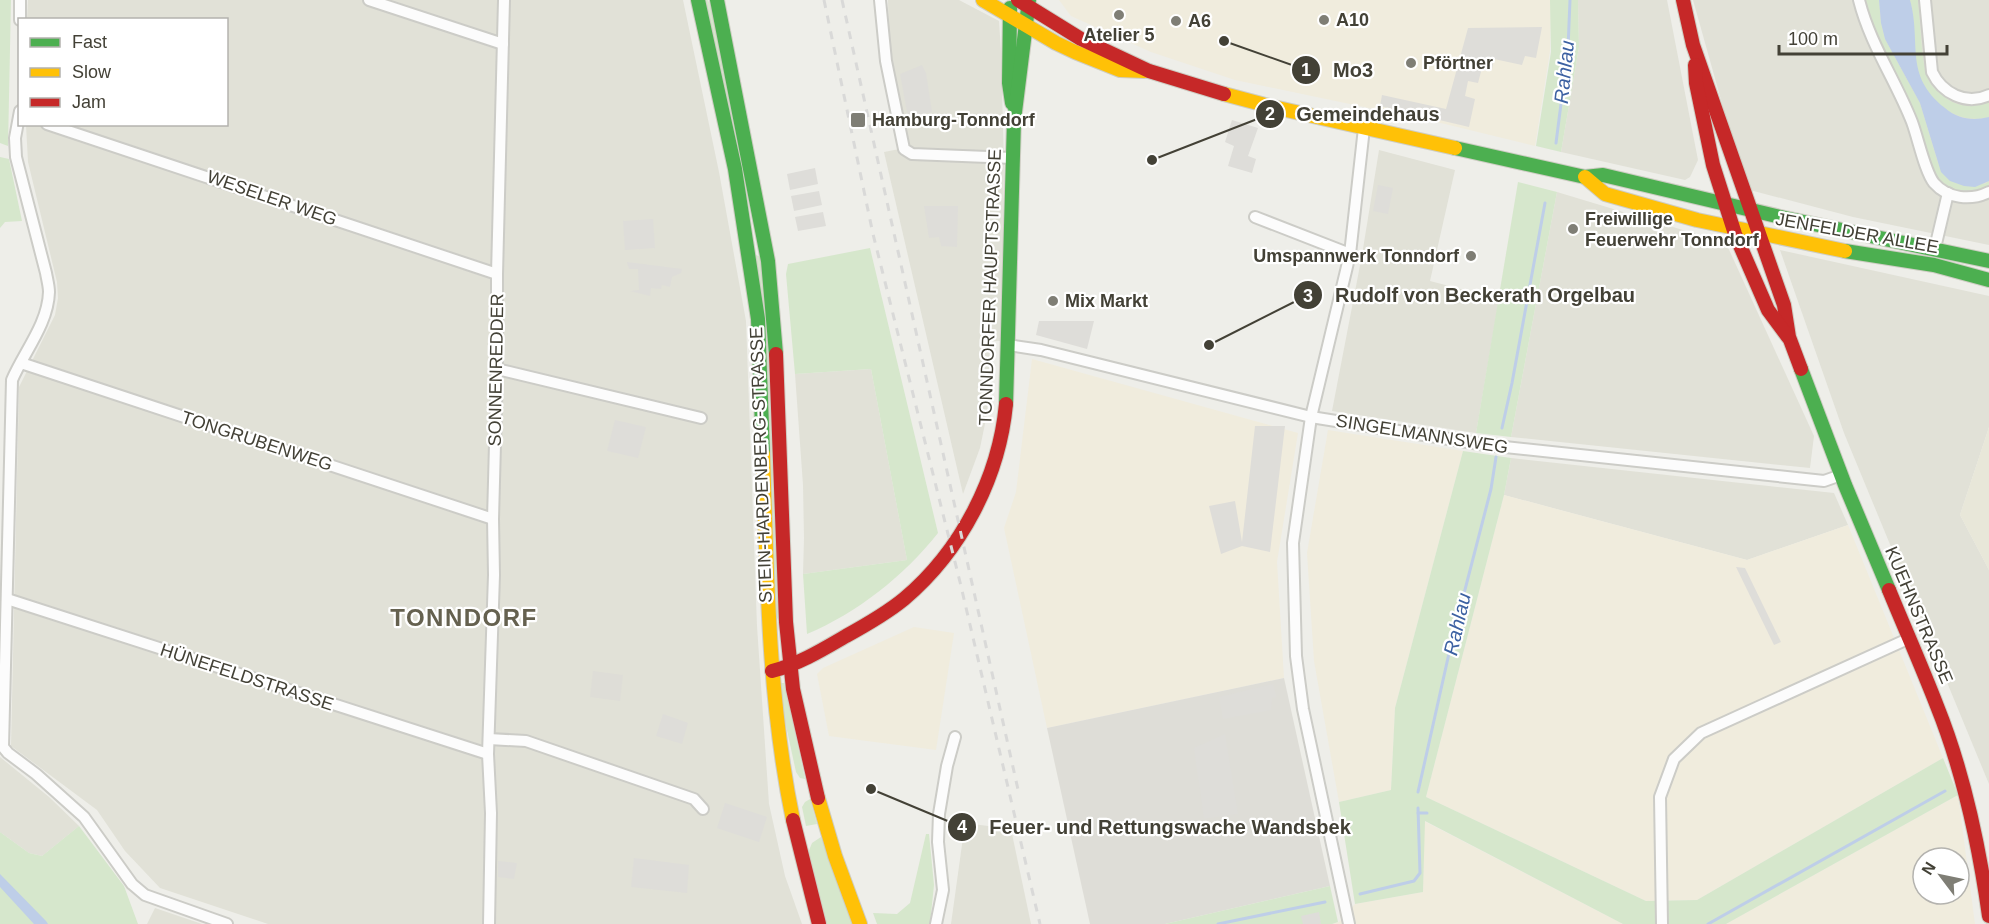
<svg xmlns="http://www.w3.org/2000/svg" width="1989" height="924" font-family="Helvetica,sans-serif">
<rect width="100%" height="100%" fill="#eeeee9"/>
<!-- residential -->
<g fill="#e1e1d7">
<path d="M28 0H683L719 172 746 321 757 626 769 804 785 876 802 924H268L160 888 125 851 97 810 11 746 19 387 55 315 58 298 57 282 28 162 26 125 226 124V20L27 19Z"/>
<path d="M888 0H959L999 21 1001 51 1004 165 1002 341H990L987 414 980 448 963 494 884 152 910 147 889 60Z"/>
<path d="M1578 0H1667L1698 160 1690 177 1685 180 1561 152 1579 47Z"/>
<path d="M1693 0H1989V245L1853 217 1746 189Z"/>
<path d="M1379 150 1455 170 1430 281 1499 299 1476 433 1332 411 1362 255Z"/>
<path d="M1557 192 1726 243 1814 436 1810 468 1511 437Z"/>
<path d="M1780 250 1989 296V427L1960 515 1989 570V784L1844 433Z"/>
<path d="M871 369 907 560 803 574 804 538 803 485 795 374Z"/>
<path d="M1511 458 1834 493 1848 525 1747 560 1504 495Z"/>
<path d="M0 757 49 797 79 826 42 856 29 853 0 832Z"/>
<path d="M965 823 1011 829 1031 924H951Z"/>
<path d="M155 908 202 924H147Z"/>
</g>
<!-- commercial -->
<g fill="#f0ecdd" fill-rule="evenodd">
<path d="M1059 0H1551L1550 51 1535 146 1445 124 1235 80 1151 52 1071 16Z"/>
<path d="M1032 359 1298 433 1277 562 1284 678 1047 728 1004 528 1016 492Z"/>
<path d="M1328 430 1463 451 1395 708 1391 790 1339 802 1314 661 1307 553Z"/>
<path d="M1504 495 1747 560 1848 525 1943 758 1697 900 1646 901 1426 797Z"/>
<path d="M914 627 954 633 936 750 829 736 817 674 823 668Z"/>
<path d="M1958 795 1975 924H1726ZM1923 858H1959V894H1923Z"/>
<path d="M1424 821 1623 924H1332L1339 922 1355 904 1423 892Z"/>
</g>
<!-- industrial -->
<g fill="#deddd7">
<path d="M593 671 623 675 620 701 590 697Z"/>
<path d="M1284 678 1330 886 1165 924H1090L1047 728Z"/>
</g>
<!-- education -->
<path fill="#e8e7d9" d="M1989 427V570L1960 515Z"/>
<!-- green -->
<g fill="#d6e7cc">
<path d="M0 0H11L8 146 0 143Z"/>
<path d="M704 0H708L715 19 733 122 729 125Z"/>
<path d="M1550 0H1578L1579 47 1561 152 1536 146 1551 52Z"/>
<path d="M1865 0H1879L1881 23 1885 39 1920 103 1938 163 1985 184 1989 181V188C1968 195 1949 195 1935 176L1914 112 1875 33Z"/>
<path d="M1910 0H1918V3C1921 23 1921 66 1929 81 1932 88 1940 92 1945 97 1958 108 1974 107 1989 102V117C1955 126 1923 99 1916 66 1912 44 1916 23 1910 0Z"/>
<path d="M0 157 9 159 22 221 5 222 0 228Z"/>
<path d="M1518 182 1557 192 1511 437 1476 433Z"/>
<path d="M870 248 938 533C904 576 857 613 807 634L803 574 907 560 871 369 795 374 786 274 788 264Z"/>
<path d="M756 255 761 257 768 298 780 618 775 619 767 374Z"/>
<path d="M1463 451 1511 458 1504 495 1426 797 1646 901 1697 900 1943 758 1958 795 1726 924H1623L1425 821 1423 892 1355 904 1339 802 1391 790 1395 708Z"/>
<path d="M781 683H784L805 779 800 778 796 772 782 707Z"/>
<path d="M810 799 817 824 806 826 802 807 805 802Z"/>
<path d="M79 826 124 886 138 924H0V832L29 853 42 856Z"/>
<path d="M926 834H929L934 885 930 924H877L873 913 897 914 910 903Z"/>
<path d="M821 837 854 924H826L806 858 812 843Z"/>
<path d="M1330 886 1338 922 1332 924H1165Z"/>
</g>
<!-- parking -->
<g fill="#deddd9">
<path d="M1542 27 1536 58 1525 56 1522 65 1494 59 1492 69 1482 68 1478 83 1468 81 1465 96 1475 99 1469 127 1380 106 1382 95 1446 109 1468 28Z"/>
<path d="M922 65 926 73 932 112 908 117 900 74Z"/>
<path d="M1232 120 1258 128 1248 156 1256 159 1252 173 1228 166 1234 146 1225 142Z"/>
<path d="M815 168 818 184 790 190 787 174Z"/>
<path d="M1378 185 1393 188 1388 214 1373 211Z"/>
<path d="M819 191 822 205 794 211 791 196Z"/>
<path d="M924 206H958L957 247 941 246 939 237 929 238Z"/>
<path d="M823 212 826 226 798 231 795 217Z"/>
<path d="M653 219 655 248 625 250 623 221Z"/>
<path d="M627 262 682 269 681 273 672 277 670 287 662 285 661 289 651 288 650 296 630 291 639 290 638 269H629Z"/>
<path d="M1039 321H1094L1087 349 1036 335Z"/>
<path d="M615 420 646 427 638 458 607 451Z"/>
<path d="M1255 426H1285L1270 552 1242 546 1221 554 1209 506 1235 501 1242 542Z"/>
<path d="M1736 567 1745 568 1781 642 1774 645Z"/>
<path d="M1273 684 1277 697 1272 698 1271 710 1223 719 1219 697Z"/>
<path d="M663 714 688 723 682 744 656 736Z"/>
<path d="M1225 734 1238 814 1204 819 1194 748Z"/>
<path d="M725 803 767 817 759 842 717 828Z"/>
<path d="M634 858 689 865 687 893 631 887Z"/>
<path d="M498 861 517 863 514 879 498 877Z"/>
<path d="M1319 912 1321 924H1303L1301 916Z"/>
</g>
<!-- water -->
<g fill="#becee8">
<path d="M1879 0H1910C1922 43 1903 75 1945 108 1958 119 1972 121 1989 117V181L1975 187 1964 186 1950 181 1941 172 1920 103 1885 39 1881 23Z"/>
<path d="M0 874 46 921 48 924H34L0 887Z"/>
</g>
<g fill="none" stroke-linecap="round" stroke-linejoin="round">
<!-- stream -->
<g stroke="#becee8" stroke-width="3">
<path d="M1556 143 1568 49 1570 0"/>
<path d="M1502 428 1512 383 1545 203"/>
<path d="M1418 792 1452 640 1491 489 1496 457"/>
<path d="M1418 813H1427"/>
<path d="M1360 894 1414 881 1420 873 1418 808"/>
<path d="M1218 924 1325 902"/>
<path d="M1708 924 1945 791"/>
</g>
<defs>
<g id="street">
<path d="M369 0 503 44"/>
<path d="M880 0 886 61 904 149 912 154 1013 158"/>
<path d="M1859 0C1870 44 1896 81 1912 122 1918 138 1925 172 1934 183 1948 199 1971 201 1989 192"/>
<path d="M1925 0 1932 72C1942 93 1966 106 1989 95"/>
<path d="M20 20V0"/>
<path d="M20 111 15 138 16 157 46 273C47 279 49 286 49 292 48 324 24 352 12 380L3 747 8 753 36 774 84 817 132 884 145 895 227 924"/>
<path d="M47 124 497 274"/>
<path d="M1255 217 1350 254"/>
<path d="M1935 248 1948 193"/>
<path d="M1008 345 1041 350 1311 417 1486 445 1824 481 1841 475"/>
<path d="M21 363 493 519"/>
<path d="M497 369 701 418"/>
<path d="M7 599 488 754"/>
<path d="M489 739 526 741 694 799 703 809"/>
<path d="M489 924 491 813 488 754 494 575 493 519 497 369V274L504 0"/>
<path d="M936 924 943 890 938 842 939 814 947 766 955 737"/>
<path d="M1349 924 1303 709 1296 656 1293 543 1311 417 1350 254 1364 128"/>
<path d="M1662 924 1660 797 1674 759 1701 733 1910 638"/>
</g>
<g id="fast">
<path d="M698 0 735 169 758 319 763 454"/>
<path d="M717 0 768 261 776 354"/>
<path d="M1010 8 1009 83 1012 103"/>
<path d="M1455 148 1585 177 1603 175 1785 218 1989 261"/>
<path d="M1845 251 1934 265 1989 280"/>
<path d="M1801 369 1845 485 1889 590"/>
<path d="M1006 404 1014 120 1029 0"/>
</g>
<g id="slow">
<path d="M983 0 1056 43 1075 52 1120 70 1144 71"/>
<path d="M1224 94 1269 106 1455 148"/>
<path d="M1585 177 1605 194 1697 220 1845 251"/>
<path d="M763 454C767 576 768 700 793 820"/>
<path d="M818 798 835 856 860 924"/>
</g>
<g id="jam">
<path d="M1018 0 1081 39 1149 71 1224 94"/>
<path d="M1683 0 1693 45 1784 305 1789 337 1801 369"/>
<path d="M1695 65 1696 83 1713 165 1735 234 1768 310 1788 337"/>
<path d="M776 354 786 622 793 689 818 798"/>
<path d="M1889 590C1905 629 1922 667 1937 706 1964 773 1979 845 1989 916"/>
<path d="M772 671C799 664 822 650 846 636 866 625 887 613 904 599 961 551 999 478 1006 404"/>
<path d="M793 820 819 924"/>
</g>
</defs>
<!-- street casing -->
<use href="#street" stroke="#ccccc7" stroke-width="14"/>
<!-- fast casing -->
<use href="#fast" stroke="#cecdc3" stroke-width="16"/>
<!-- slow casing -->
<use href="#slow" stroke="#cecdc3" stroke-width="16"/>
<!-- jam casing -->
<use href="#jam" stroke="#cecdc3" stroke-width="16"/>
<!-- street -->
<use href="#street" stroke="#fcfcfc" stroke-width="10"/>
<!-- fast -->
<use href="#fast" stroke="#4caf50" stroke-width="14"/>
<!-- slow -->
<use href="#slow" stroke="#ffc107" stroke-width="14"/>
<!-- jam -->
<use href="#jam" stroke="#c62828" stroke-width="14"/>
<!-- rail -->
<g stroke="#d9d9d8" stroke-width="3" stroke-dasharray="8 8" stroke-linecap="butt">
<path d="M824 0 873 234 960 582 1040 924"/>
<path d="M842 0 1019 794"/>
</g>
</g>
<!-- markers -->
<g fill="#7f7e75" stroke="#fff" stroke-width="2">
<circle cx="1119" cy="15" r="6"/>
<circle cx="1324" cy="20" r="6"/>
<circle cx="1176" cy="21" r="6"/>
<circle cx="1411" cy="63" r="6"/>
<rect x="850" y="112" width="16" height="16" rx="3"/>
<circle cx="1573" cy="229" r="6"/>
<circle cx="1471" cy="256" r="6"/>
<circle cx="1053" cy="301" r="6"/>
</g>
<g text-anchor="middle" stroke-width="4.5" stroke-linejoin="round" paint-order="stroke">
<!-- poi labels -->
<g font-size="18" font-weight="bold" fill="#434136" stroke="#fff" text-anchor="start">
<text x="1336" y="26">A10</text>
<text x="1188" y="27">A6</text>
<text x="1119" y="41" text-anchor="middle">Atelier 5</text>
<text x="1423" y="69">Pförtner</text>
<text x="872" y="126">Hamburg-Tonndorf</text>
<text x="1585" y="225">Freiwillige<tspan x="1585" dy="21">Feuerwehr Tonndorf</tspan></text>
<text x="1459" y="262" text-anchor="end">Umspannwerk Tonndorf</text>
<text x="1065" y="307">Mix Markt</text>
</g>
<!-- street labels -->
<g font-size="18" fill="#434136" stroke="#fff">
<text transform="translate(272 198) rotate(19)" y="6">WESELER WEG</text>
<text transform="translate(1857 233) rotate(10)" y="6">JENFELDER ALLEE</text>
<text transform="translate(990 287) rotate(-88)" y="6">TONNDORFER HAUPTSTRASSE</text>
<text transform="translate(496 370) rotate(-89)" y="6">SONNENREDDER</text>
<text transform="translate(1422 434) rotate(9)" y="6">SINGELMANNSWEG</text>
<text transform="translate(257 441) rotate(18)" y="6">TONGRUBENWEG</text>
<text transform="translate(761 465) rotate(-92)" y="6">STEIN-HARDENBERG-STRASSE</text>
<text transform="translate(1919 615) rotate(67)" y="6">KUEHNSTRASSE</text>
<text transform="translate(247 677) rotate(18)" y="6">HÜNEFELDSTRASSE</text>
</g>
<!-- water labels -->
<g font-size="20" font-style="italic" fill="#3c61a2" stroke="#fff">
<text transform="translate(1564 72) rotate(-84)" y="7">Rahlau</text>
<text transform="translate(1457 624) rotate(-77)" y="7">Rahlau</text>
</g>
<!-- district labels -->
<g font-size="24" font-weight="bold" letter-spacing="1.5" fill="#65614f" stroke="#fff">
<text x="464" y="626">TONNDORF</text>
</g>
</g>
<!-- callouts -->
<path fill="none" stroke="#434136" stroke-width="2" d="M1224 41L1306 70M1152 160L1270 114M1209 345L1308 295M871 789L962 827"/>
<g fill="#434136" stroke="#fff" stroke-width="2">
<circle cx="1224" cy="41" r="6"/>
<circle cx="1152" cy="160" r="6"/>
<circle cx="1209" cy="345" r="6"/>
<circle cx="871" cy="789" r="6"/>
<circle cx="1306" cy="70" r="15"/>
<circle cx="1270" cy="114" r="15"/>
<circle cx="1308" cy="295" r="15"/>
<circle cx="962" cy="827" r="15"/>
</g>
<g font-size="18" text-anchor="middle" font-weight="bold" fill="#fff">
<text x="1306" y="76">1</text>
<text x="1270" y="120">2</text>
<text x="1308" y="302">3</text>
<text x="962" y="833">4</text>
</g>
<g font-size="20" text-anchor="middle" font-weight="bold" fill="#434136" stroke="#fff" stroke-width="4.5" stroke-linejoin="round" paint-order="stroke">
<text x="1353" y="77">Mo3</text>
<text x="1368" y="121">Gemeindehaus</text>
<text x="1485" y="302">Rudolf von Beckerath Orgelbau</text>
<text x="1170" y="834">Feuer- und Rettungswache Wandsbek</text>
</g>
<!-- legend -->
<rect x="18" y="18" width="210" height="108" fill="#ffffff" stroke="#b4b3af" stroke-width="1.5"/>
<rect x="30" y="38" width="30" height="9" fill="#4caf50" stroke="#b4b3af" stroke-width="1.5"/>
<text x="72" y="48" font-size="18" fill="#434136">Fast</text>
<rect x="30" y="68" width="30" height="9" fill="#ffc107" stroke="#b4b3af" stroke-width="1.5"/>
<text x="72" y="78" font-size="18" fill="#434136">Slow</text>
<rect x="30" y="98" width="30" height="9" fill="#c62828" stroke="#b4b3af" stroke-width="1.5"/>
<text x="72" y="108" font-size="18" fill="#434136">Jam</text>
<!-- north arrow -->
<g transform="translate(1941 876) rotate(302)"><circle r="28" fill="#ffffff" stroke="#b4b3af" stroke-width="1.5"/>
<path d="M0-4.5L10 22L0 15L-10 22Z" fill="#7f7e75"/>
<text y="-9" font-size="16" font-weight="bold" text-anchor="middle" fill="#434136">N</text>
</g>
<!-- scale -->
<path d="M1779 45v9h168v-9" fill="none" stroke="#434136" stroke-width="3"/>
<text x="1788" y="45" font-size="18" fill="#434136" stroke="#ffffff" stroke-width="4.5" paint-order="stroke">100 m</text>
</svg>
